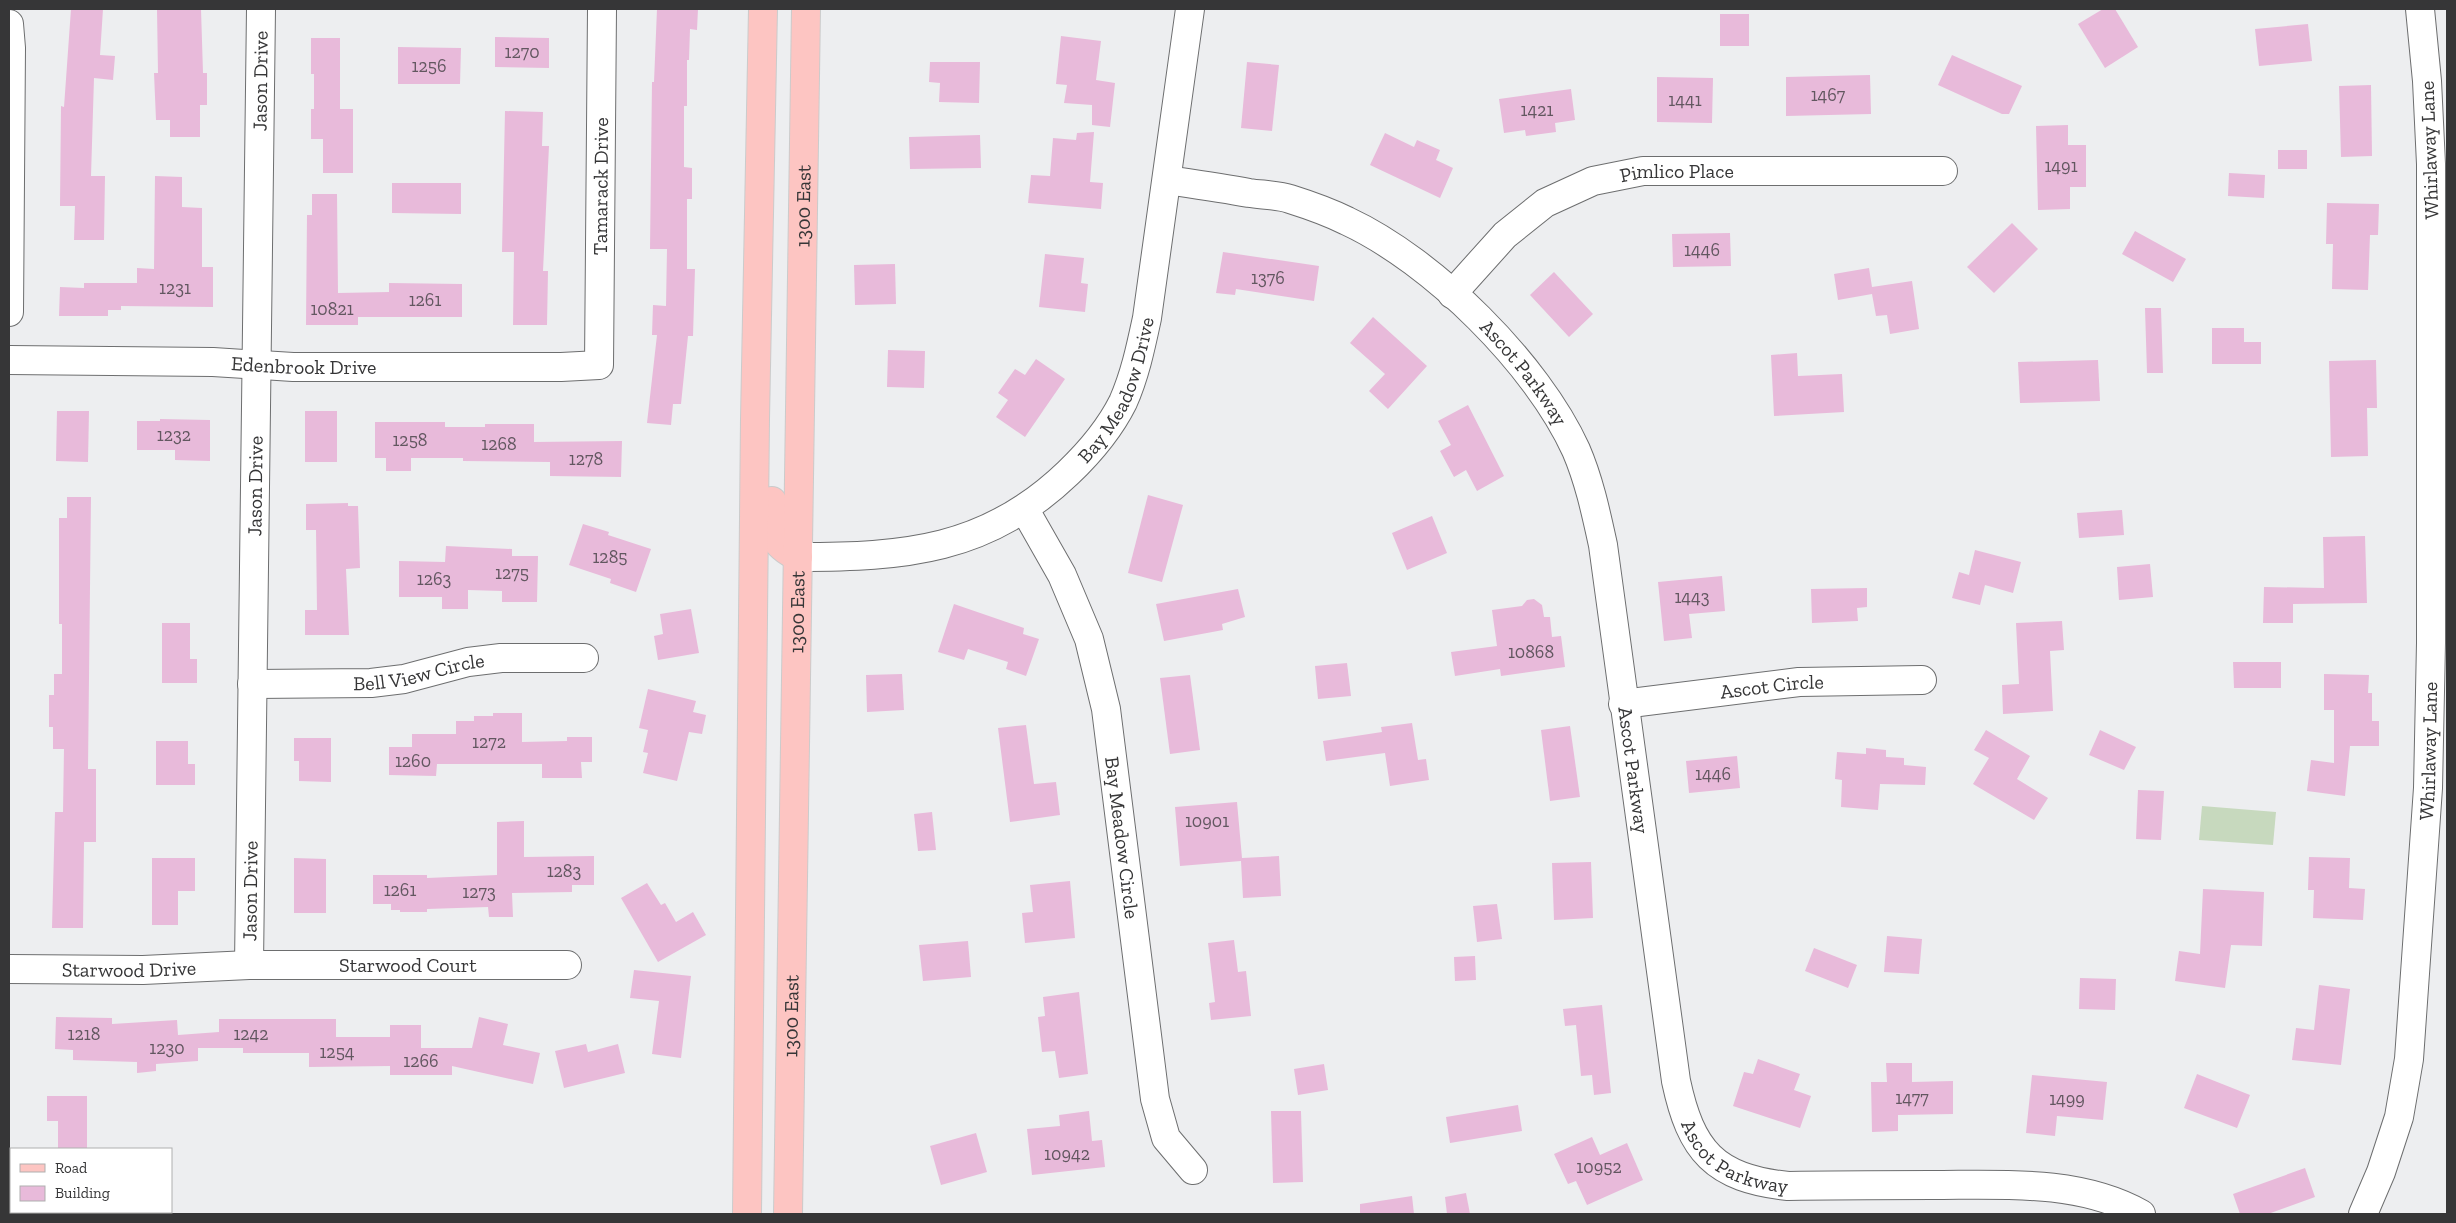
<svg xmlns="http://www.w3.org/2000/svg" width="2456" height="1223" font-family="'Zilla Slab',serif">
<rect width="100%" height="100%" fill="#edeef0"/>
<!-- green -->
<path fill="#c7d9be" d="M2202 806 2276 812 2273 845 2199 840Z"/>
<!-- building -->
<g fill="#e8bada">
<path d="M71 9H103L100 55 115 56 113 80 94 78 91 176H105L104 240H74L75 206H60L61 106 64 107Z"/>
<path d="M157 9H201L203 73H207V105H200V137H170V120H156L154 73H158Z"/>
<path d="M657 9H698L697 30 690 29 689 60H687V106H684V167L692 168V199H687V269H695L693 336H688L681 404H673L671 425 647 423 657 335H652L653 305 666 306 667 249H650L652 82H654Z"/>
<path d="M2103 9H2115L2138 47 2105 68 2078 24Z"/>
<rect x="1720" y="14" width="29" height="32"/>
<path d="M2308 24 2312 61 2259 66 2255 29Z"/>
<path d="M1061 36 1101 41 1096 80 1115 83 1110 127 1092 125V105L1064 103 1067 85 1056 84Z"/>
<path d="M495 37 549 38V68L495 67Z"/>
<path d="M311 38H340V109H353V173H323V139H311V109H314V74H311Z"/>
<path d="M398 47 461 48 460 84H398Z"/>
<path d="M1952 55 2022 86 2009 114H2002L1938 85Z"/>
<path d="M930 62H980L979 103 939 102 940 83 929 82Z"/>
<path d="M1247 62 1279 65 1272 131 1241 128Z"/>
<path d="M1870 75 1871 114 1786 116V77Z"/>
<path d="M1657 77 1713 78 1712 123 1657 122Z"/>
<path d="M2371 85 2372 156 2341 157 2339 86Z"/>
<path d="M1571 89 1575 120 1555 123 1556 132 1526 136 1525 130 1504 133 1499 99Z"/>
<path d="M505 111 543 112 542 146H549L543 271H548L547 325H513L514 252H502Z"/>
<path d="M2068 125V145H2086V187H2070V209L2038 210 2036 126Z"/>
<path d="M1094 132 1090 182 1103 183 1101 209 1028 203 1031 175 1050 176 1053 138 1076 140 1077 133Z"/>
<path d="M1385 133 1414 147 1417 140 1440 150 1436 160 1453 168 1440 198 1370 165Z"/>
<path d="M980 135 981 168 910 169 909 137Z"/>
<rect x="2278" y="150" width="29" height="19"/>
<path d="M2229 173 2265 175 2264 198 2228 196Z"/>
<path d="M155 176 182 177V207L202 208V267H213V307L121 306V310H108V316H59L60 287 84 288V283H137V268L154 269Z"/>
<path d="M392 183H461V214L392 213Z"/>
<path d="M312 194H337L338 293 389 292V283L462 284V317H358V325H306L307 215H312Z"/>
<path d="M2327 203 2379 204 2378 235H2370L2368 290 2332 289 2333 244H2326Z"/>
<path d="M2012 223 2038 249 1994 293 1967 267Z"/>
<path d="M2135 231 2186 259 2173 282 2122 254Z"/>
<path d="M1730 233 1731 266 1673 267 1672 234Z"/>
<path d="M1223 252 1319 266 1314 301 1236 289 1235 295 1216 293Z"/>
<path d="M1045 254 1084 258 1081 283 1088 284 1085 312 1039 307Z"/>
<path d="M895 264 896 304 855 305 854 265Z"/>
<path d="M1869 268 1872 287 1912 281 1919 329 1890 334 1887 315 1876 316 1872 294 1838 300 1834 274Z"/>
<path d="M1554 272 1593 314 1569 337 1530 295Z"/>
<path d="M2145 308H2161L2163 373H2147Z"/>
<path d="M1373 317 1427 366 1388 409 1369 391 1385 374 1350 343Z"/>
<path d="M2212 328H2244V342H2261V364H2212Z"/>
<path d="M888 350 925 351 924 388 887 387Z"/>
<path d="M1797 353 1798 376 1842 374 1844 412 1774 416 1771 355Z"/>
<path d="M1036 359 1065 379 1025 437 996 417 1008 400 998 393 1015 369 1025 375Z"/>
<path d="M2098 360 2100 401 2020 403 2018 362Z"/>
<path d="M2376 360 2377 408H2367L2368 456 2331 457 2329 361Z"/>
<path d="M1468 405 1504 476 1477 491 1466 470 1454 477 1440 451 1451 445 1438 421Z"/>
<path d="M57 411H89L88 462 56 461Z"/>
<rect x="305" y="411" width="32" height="51"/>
<path d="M160 419 210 420V461L175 460V450H137V421H160Z"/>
<path d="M375 422H445V427H485V424H534V442L622 441 621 477 550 476V462L463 461V458H411V471H386V458H375Z"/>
<path d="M1148 495 1183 505 1162 582 1128 573Z"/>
<path d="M67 497H91L88 769H96V842H84L83 928H52L55 812H63L64 749H53V727H49V695H54V674H62V624H59V518H67Z"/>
<path d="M348 503V506H358L360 568 346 569 349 635H305V610H317L316 530H306V504Z"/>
<path d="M2122 510 2124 535 2079 538 2077 513Z"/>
<path d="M1432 516 1447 553 1407 570 1392 533Z"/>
<path d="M583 524 609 532 608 535 651 549 636 592 610 583 611 579 569 565Z"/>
<path d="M2365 536 2367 603 2293 604V623H2263L2264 587 2324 588 2323 537Z"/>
<path d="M446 546 512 549V556H538L537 602H502V591L468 590V609H442V597H399V561L445 562Z"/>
<path d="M1975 550 2021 562 2013 593 1985 585 1980 605 1952 598 1959 572 1969 575Z"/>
<path d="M2150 564 2153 597 2119 600 2117 567Z"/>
<path d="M1722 576 1725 611 1689 614 1692 638 1664 641 1658 582Z"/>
<path d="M1867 588V607L1857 608 1858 621 1812 623 1811 589Z"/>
<path d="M1238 589 1245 617 1222 624 1223 630 1164 641 1156 604Z"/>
<path d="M1534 599 1542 605 1544 617H1550L1552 637 1561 636 1565 667 1501 676 1500 669 1455 676 1451 652 1497 646 1492 610 1522 606 1527 600Z"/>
<path d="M954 604 1024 628 1023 634 1039 639 1026 676 1006 669 1008 662 968 649 964 660 938 652Z"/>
<path d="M691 609 699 653 658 660 654 636 663 634 660 614Z"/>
<path d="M2062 621 2064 650 2050 651 2053 711 2003 714 2002 685 2019 684 2016 623Z"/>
<path d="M162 623H190V659H197V683H162Z"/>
<path d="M2233 662H2281V688H2234Z"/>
<path d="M1347 663 1351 696 1318 699 1315 666Z"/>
<path d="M902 674 904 710 867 712 866 675Z"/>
<path d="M2324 674 2369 675 2368 693H2372V721H2379V746H2350L2345 796 2307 791 2311 760 2334 763V710H2324Z"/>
<path d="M1190 675 1200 750 1170 754 1160 678Z"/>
<path d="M648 689 696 701 693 712 706 715 702 734 689 732 677 781 643 773 648 753 643 752 648 730 639 728Z"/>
<path d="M493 713H522V742L567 741V737H592V762H581L582 778H542V764H437L436 776 389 775V747H412V734H456V721H474V716H493Z"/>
<path d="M1412 723 1418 760 1426 759 1429 780 1390 786 1385 753 1326 761 1323 741 1382 732 1381 727Z"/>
<path d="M1026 725 1034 784 1056 782 1060 815 1010 822 998 728Z"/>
<path d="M1570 726 1580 797 1550 801 1541 730Z"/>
<path d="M1986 730 2030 756 2017 779 2048 798 2034 820 1973 784 1989 758 1974 750Z"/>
<path d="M2100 730 2136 747 2124 770 2089 755Z"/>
<path d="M294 738H331V782L299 781V761H294Z"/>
<path d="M156 741H188V764H195V785H156Z"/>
<path d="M1866 748 1886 750V757L1904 758V765L1926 767 1925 785 1880 784 1878 810 1841 807 1842 780 1835 779 1837 752 1866 754Z"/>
<path d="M1737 756 1740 788 1689 793 1686 761Z"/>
<path d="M2138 790 2164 791 2161 840 2136 839Z"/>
<path d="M1237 802 1242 858 1279 856 1281 896 1243 898 1241 861 1180 866 1175 807Z"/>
<path d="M932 812 936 850 918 851 914 814Z"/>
<path d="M524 821V857L594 856V885H572V892L512 893 513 917H489L488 907 427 909V912H400V910H391V904H373V875H427V878L497 875V822Z"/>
<path d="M2309 857 2350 858 2349 888 2365 889 2363 920 2313 918 2314 890H2308Z"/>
<path d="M152 858H195V891H178V925H152Z"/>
<path d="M294 858 326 859V913H294Z"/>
<path d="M1591 862 1593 918 1554 920 1552 863Z"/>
<path d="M1070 881 1075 938 1025 943 1022 913 1033 912 1030 885Z"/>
<path d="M647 883 661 905 665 903 676 922 693 912 706 935 658 962 621 898Z"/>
<path d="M2203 889 2264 892 2262 946 2231 945 2225 988 2175 981 2179 951 2200 954Z"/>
<path d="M1497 904 1502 939 1477 942 1473 906Z"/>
<path d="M1887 936 1922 939 1919 974 1884 972Z"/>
<path d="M1234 940 1238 972 1246 971 1251 1016 1211 1020 1209 1003 1215 1002 1208 943Z"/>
<path d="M968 941 971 977 923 981 919 945Z"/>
<path d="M1814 948 1857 965 1848 988 1805 971Z"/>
<path d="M1475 956 1476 980 1455 981 1454 957Z"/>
<path d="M634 970 691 976 681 1058 652 1054 659 1001 630 998Z"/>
<path d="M2080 978 2116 979 2115 1010 2079 1009Z"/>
<path d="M2319 985 2350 989 2341 1065 2292 1060 2296 1028 2314 1030Z"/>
<path d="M1079 992 1088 1074 1059 1078 1055 1051 1042 1052 1038 1017 1045 1016 1043 997Z"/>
<path d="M1602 1005 1611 1093 1594 1095 1592 1075 1581 1076 1576 1025 1565 1026 1563 1009Z"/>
<path d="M56 1017 112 1018V1024L177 1020 178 1035 219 1032V1019H336V1037H390V1025H421V1048H472L479 1017 508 1024 503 1045 540 1053 533 1084 452 1066V1075H390V1066L309 1067V1053H243V1048H198V1061L156 1064V1071L137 1073V1062L73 1060V1050L55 1049Z"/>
<path d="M586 1044 588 1052 618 1044 625 1073 564 1088 555 1051Z"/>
<path d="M1758 1059 1800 1074 1794 1090 1811 1096 1800 1128 1733 1106 1744 1072 1753 1074Z"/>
<path d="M1886 1063H1912V1082L1953 1081V1114L1898 1115V1131L1872 1132 1871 1082H1887Z"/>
<path d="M1324 1064 1328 1090 1298 1095 1294 1069Z"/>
<path d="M2197 1074 2250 1095 2237 1128 2184 1108Z"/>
<path d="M2032 1075 2107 1082 2103 1120 2057 1116 2055 1136 2026 1133Z"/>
<path d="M47 1096H87V1149H58V1121H47Z"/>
<path d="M1518 1105 1522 1131 1450 1143 1446 1117Z"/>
<path d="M1089 1111 1092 1141 1102 1140 1105 1167 1032 1175 1027 1129 1060 1126 1059 1115Z"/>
<path d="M1271 1111H1301L1303 1182 1273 1183Z"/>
<path d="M976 1133 987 1172 941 1185 930 1146Z"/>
<path d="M1592 1137 1600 1155 1627 1143 1643 1180 1587 1205 1576 1181 1568 1184 1554 1154Z"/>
<path d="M2305 1168 2315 1197 2268 1214H2240L2233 1194Z"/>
<path d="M1466 1193 1470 1214H1447L1445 1197Z"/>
<path d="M1412 1196 1414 1214H1360V1204Z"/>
</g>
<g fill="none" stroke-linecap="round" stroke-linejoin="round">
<defs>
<g id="minor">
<path d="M9 24 11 48 9 312"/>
<path id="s1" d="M1167 180C1194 184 1222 188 1249 193 1263 195 1278 195 1290 199 1309 205 1329 212 1347 221 1433 261 1537 364 1576 450 1589 480 1596 513 1603 545L1676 1081C1691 1151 1714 1178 1788 1186 1836 1185 1884 1185 1932 1185 2001 1185 2079 1179 2141 1214"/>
<path id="s2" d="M1452 294 1505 235 1545 203 1593 181 1643 171H1943"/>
<path id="s3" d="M9 360 213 362 293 367H561L599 365 602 9"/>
<path id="s4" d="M1025 510 1062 575 1089 639 1106 709 1155 1099 1166 1138 1193 1170"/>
<path id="s5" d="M798 557C904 557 987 551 1068 473 1089 453 1110 428 1123 402 1135 375 1141 346 1147 318L1190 9"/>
<path id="s6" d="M252 684 371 683 404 679 468 662 501 658H584"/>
<path id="s7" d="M1623 704 1799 682 1922 680"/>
<path id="s8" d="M249 965 261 9"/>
<path id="s9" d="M9 969 143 970 249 965H567"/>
<path id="s10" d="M2363 1214 2381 1172 2399 1117 2409 1059 2428 788 2431 643V164L2427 81 2420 9"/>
</g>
<g id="major">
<path d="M772 501C773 532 767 541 798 557"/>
<path d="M747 1214 755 419 763 9"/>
<path id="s11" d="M788 1214 806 9"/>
</g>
</defs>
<!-- minor casing -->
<use href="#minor" stroke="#6d6e6f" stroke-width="30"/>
<!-- major casing -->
<use href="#major" stroke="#cbcbcb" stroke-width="30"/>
<!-- minor -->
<use href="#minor" stroke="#fff" stroke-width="28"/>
<!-- major -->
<use href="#major" stroke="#fdc5c2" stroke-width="28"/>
</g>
<g text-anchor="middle" stroke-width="4" stroke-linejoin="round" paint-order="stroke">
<!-- number labels -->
<g font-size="18" fill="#625760">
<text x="522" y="58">1270</text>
<text x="429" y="72">1256</text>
<text x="1828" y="101">1467</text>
<text x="1685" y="106">1441</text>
<text x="1537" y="116">1421</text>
<text x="2061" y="172">1491</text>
<text x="1702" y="256">1446</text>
<text x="1268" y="284">1376</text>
<text x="175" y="294">1231</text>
<text x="425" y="306">1261</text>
<text x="332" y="315">10821</text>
<text x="174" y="441">1232</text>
<text x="410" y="446">1258</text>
<text x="499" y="450">1268</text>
<text x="586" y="465">1278</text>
<text x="610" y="563">1285</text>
<text x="512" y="579">1275</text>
<text x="434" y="585">1263</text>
<text x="1692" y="603">1443</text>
<text x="1531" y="658">10868</text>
<text x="489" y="748">1272</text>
<text x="413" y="767">1260</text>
<text x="1713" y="780">1446</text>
<text x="1207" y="827">10901</text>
<text x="564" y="877">1283</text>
<text x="400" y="896">1261</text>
<text x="479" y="898">1273</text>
<text x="84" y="1040">1218</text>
<text x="251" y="1040">1242</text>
<text x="167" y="1054">1230</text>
<text x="337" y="1058">1254</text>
<text x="421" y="1067">1266</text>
<text x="1912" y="1104">1477</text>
<text x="2067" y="1105">1499</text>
<text x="1067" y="1160">10942</text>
<text x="1599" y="1173">10952</text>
</g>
<!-- street labels -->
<g font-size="20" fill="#363637" stroke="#fff">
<text dy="7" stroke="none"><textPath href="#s8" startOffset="884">Jason Drive</textPath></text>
<text transform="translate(2429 150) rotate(-92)" y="7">Whirlaway Lane</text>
<text dy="7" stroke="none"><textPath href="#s2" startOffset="268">Pimlico Place</textPath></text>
<text dy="7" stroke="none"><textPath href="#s3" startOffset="769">Tamarack Drive</textPath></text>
<text dy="7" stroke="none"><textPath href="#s11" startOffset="1008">1300 East</textPath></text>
<text dy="7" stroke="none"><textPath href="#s3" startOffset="295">Edenbrook Drive</textPath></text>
<text dy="7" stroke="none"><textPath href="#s1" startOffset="421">Ascot Parkway</textPath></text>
<text dy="7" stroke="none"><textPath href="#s5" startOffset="390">Bay Meadow Drive</textPath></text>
<text dy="7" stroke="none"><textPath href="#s8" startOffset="479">Jason Drive</textPath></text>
<text dy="7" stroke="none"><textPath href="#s11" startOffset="602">1300 East</textPath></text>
<text dy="7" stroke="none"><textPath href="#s6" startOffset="168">Bell View Circle</textPath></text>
<text dy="7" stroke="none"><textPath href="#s7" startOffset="150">Ascot Circle</textPath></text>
<text dy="7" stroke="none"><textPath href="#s10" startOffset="471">Whirlaway Lane</textPath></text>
<text dy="7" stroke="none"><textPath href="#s1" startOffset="841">Ascot Parkway</textPath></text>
<text dy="7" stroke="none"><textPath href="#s4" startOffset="346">Bay Meadow Circle</textPath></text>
<text dy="7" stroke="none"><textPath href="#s8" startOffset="74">Jason Drive</textPath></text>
<text dy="7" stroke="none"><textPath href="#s9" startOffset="399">Starwood Court</textPath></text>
<text dy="7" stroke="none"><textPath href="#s9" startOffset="120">Starwood Drive</textPath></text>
<text dy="7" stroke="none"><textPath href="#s11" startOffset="198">1300 East</textPath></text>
<text dy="7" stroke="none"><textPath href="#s1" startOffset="1260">Ascot Parkway</textPath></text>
</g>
</g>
<!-- border -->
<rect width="2456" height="1223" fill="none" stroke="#363637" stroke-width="20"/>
<!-- legend -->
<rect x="10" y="1148" width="162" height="65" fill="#ffffff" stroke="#afafaf"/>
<rect x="20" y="1164" width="25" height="8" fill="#fdc5c2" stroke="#afafaf"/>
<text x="55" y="1173" font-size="15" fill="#363637">Road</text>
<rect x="20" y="1186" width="25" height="15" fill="#e8bada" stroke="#afafaf"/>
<text x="55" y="1198" font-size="15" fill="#363637">Building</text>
</svg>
